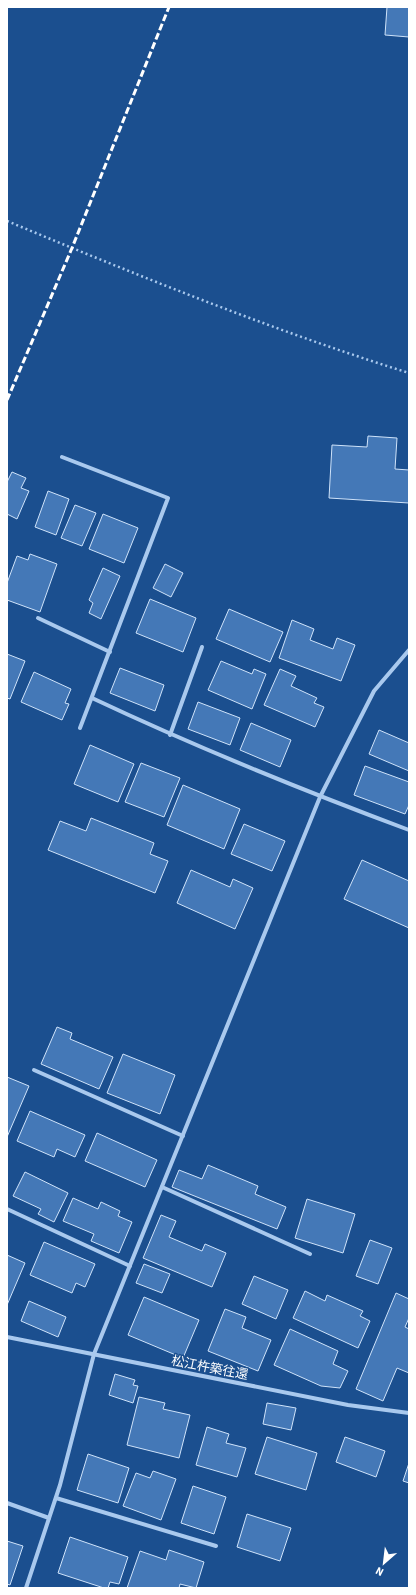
<svg xmlns="http://www.w3.org/2000/svg" width="416" height="1595" font-family="'Source Sans 3','Noto Sans JP',sans-serif">
<rect width="100%" height="100%" fill="#1b4f8f"/>
<!-- building -->
<g fill="#4478b7" stroke="#cfe3fa">
<path d="M387 7H409V37L385 35Z"/>
<path d="M368 436 397 438 395 469 409 470V503L329 498 332 445 367 447Z"/>
<path d="M12 472 26 478 21 488 29 491 17 519 7 514V482Z"/>
<path d="M48 491 69 499 56 535 35 527Z"/>
<path d="M75 505 96 513 82 546 61 538Z"/>
<path d="M103 514 138 528 124 563 89 549Z"/>
<path d="M30 554 57 564 40 612 7 600V583L17 556 28 560Z"/>
<path d="M165 564 183 573 171 597 153 588Z"/>
<path d="M103 568 120 576 101 619 89 613 93 603 89 600Z"/>
<path d="M150 599 196 618 183 652 136 633Z"/>
<path d="M229 609 283 632 270 662 216 639Z"/>
<path d="M292 620 314 629 310 640 333 649 337 638 355 645 341 681 279 658Z"/>
<path d="M7 654 25 661 10 699 7 698Z"/>
<path d="M221 661 252 674 254 669 266 674 252 709 208 690Z"/>
<path d="M120 668 164 685 155 711 110 693Z"/>
<path d="M280 669 296 676 291 686 317 698 314 703 324 707 315 727 264 705Z"/>
<path d="M34 672 71 689 65 703 69 704 62 720 21 702Z"/>
<path d="M198 702 240 718 230 745 188 729Z"/>
<path d="M251 723 291 740 280 767 240 750Z"/>
<path d="M379 730 409 743V771L369 754Z"/>
<path d="M90 745 134 764 118 802 74 784Z"/>
<path d="M141 763 180 778 164 817 125 802Z"/>
<path d="M365 766 409 782V805L405 814 354 795Z"/>
<path d="M183 785 240 809 224 849 167 825Z"/>
<path d="M91 818 154 843 150 854 168 861 155 893 48 850 60 821 86 831Z"/>
<path d="M244 824 285 841 272 871 231 854Z"/>
<path d="M362 860 409 881V928L344 899Z"/>
<path d="M191 870 230 887 233 879 253 888 235 929 177 903Z"/>
<path d="M57 1027 72 1033 70 1039 113 1057 99 1089 41 1064Z"/>
<path d="M123 1054 175 1075 160 1114 107 1093Z"/>
<path d="M7 1077 29 1086 7 1137Z"/>
<path d="M30 1111 85 1135 75 1157 57 1149 54 1157 17 1141Z"/>
<path d="M97 1133 157 1160 145 1187 85 1161Z"/>
<path d="M208 1165 258 1186 255 1194 286 1207 277 1229 172 1187 179 1170 202 1179Z"/>
<path d="M25 1172 68 1193 54 1222 38 1214 41 1209 13 1196Z"/>
<path d="M73 1198 98 1209 101 1202 120 1211 118 1216 132 1222 119 1253 91 1241 94 1234 63 1221Z"/>
<path d="M307 1199 355 1214 343 1253 295 1238Z"/>
<path d="M161 1215 176 1221 169 1237 202 1251 205 1244 226 1253 212 1287 143 1258Z"/>
<path d="M370 1240 392 1248 378 1284 356 1276Z"/>
<path d="M44 1242 95 1264 85 1287 76 1283 72 1293 30 1275Z"/>
<path d="M7 1255 25 1263 7 1305Z"/>
<path d="M144 1264 170 1274 162 1293 136 1283Z"/>
<path d="M254 1276 288 1290 276 1319 242 1304Z"/>
<path d="M305 1291 325 1301 327 1295 363 1311 360 1316 370 1321 358 1348 293 1318Z"/>
<path d="M396 1293 409 1299V1318L405 1327 409 1329V1373L397 1368 383 1401 356 1389Z"/>
<path d="M144 1297 199 1320 183 1358 128 1335Z"/>
<path d="M29 1301 66 1317 58 1337 21 1321Z"/>
<path d="M225 1309 246 1317 242 1328 271 1340 258 1371 208 1351Z"/>
<path d="M290 1329 338 1351 333 1364 348 1371 340 1388 321 1386 274 1365Z"/>
<path d="M115 1374 135 1380 133 1385 138 1386 133 1403 109 1395Z"/>
<path d="M139 1397 165 1403 163 1409 190 1415 179 1458 127 1445Z"/>
<path d="M267 1403 296 1408 291 1430 263 1424Z"/>
<path d="M207 1427 229 1434 226 1443 246 1448 237 1477 196 1465Z"/>
<path d="M267 1437 317 1453 306 1490 255 1474Z"/>
<path d="M345 1437 385 1451 376 1477 336 1462Z"/>
<path d="M88 1454 129 1468 118 1503 77 1490Z"/>
<path d="M409 1463V1483L403 1481Z"/>
<path d="M153 1471 176 1479 161 1520 123 1506 136 1473 150 1478Z"/>
<path d="M193 1486 226 1497 214 1534 181 1523Z"/>
<path d="M247 1514 291 1528 280 1561 237 1547Z"/>
<path d="M70 1537 128 1557 119 1584 110 1582 108 1588H104L58 1573Z"/>
<path d="M7 1541 23 1546 10 1585 7 1584Z"/>
<path d="M169 1550 204 1562 196 1588 180 1584 179 1588H127L140 1551 166 1560Z"/>
</g>
<g fill="none" stroke-linecap="round" stroke-linejoin="round">
<!-- path -->
<path stroke="#a9c9ee" stroke-width="2.5" stroke-dasharray="2 3" stroke-linecap="butt" d="M7 221C139 276 272 330 409 373"/>
<!-- street -->
<g stroke="#a9c9ee" stroke-width="4">
<path d="M62 457 168 498 80 728"/>
<path d="M38 618 110 652"/>
<path d="M92 698C196 747 302 790 409 830"/>
<path d="M170 735 202 647"/>
<path d="M34 1070 183 1136"/>
<path d="M162 1187 310 1254"/>
<path d="M7 1209 130 1266"/>
<path d="M7 1337 348 1405 409 1413"/>
<path d="M56 1498 216 1546"/>
<path d="M7 1503 49 1518"/>
<path d="M26 1588 60 1485 94 1354 320 797 374 691 409 650"/>
</g>
<!-- rail -->
<path stroke="#fff" stroke-width="3" stroke-dasharray="7 3" stroke-linecap="butt" d="M7 400 72 248 169 7"/>
</g>
<g text-anchor="middle" stroke-width="3" stroke-linejoin="round" paint-order="stroke">
<!-- street labels -->
<g font-size="13" fill="#fff" stroke="#1b4f8f">
<text transform="translate(210 1367) rotate(11)" y="5">松江杵築往還</text>
</g>
</g>
<!-- border -->
<rect width="416" height="1595" fill="none" stroke="#ffffff" stroke-width="16"/>
<!-- north arrow -->
<g transform="translate(384 1563) rotate(208)" stroke="#1b4f8f" stroke-width="3" paint-order="stroke">
<path d="M0-3L7 15L0 10L-7 15Z" fill="#ffffff"/>
<text y="-6" font-size="11" font-weight="bold" text-anchor="middle" fill="#ffffff">N</text>
</g>
</svg>
